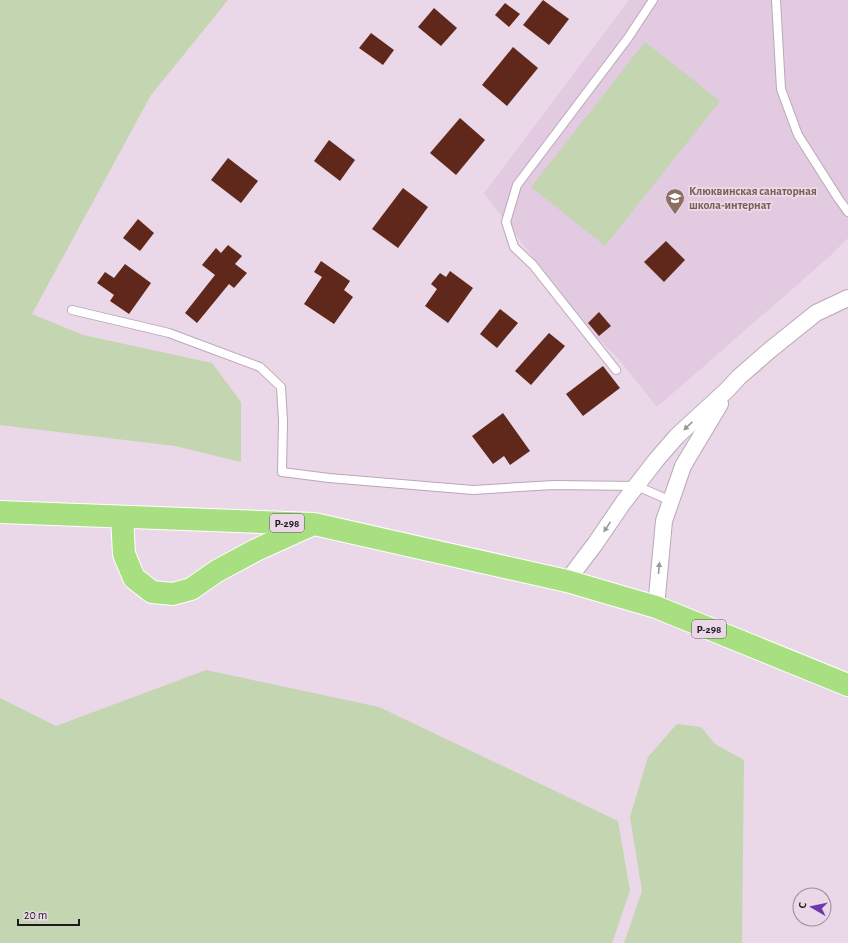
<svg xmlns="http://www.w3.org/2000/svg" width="848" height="943" font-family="'Alegreya Sans',sans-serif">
<rect width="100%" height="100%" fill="#ead8e8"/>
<!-- built -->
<path fill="#e2cae0" d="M629 0H848V238L829 257 657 407 616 356 587 328 484 193Z"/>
<!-- green -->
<g fill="#c4d5b1">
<path d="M0 0H228L151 95 32 314 83 335 212 363 241 402V462L175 446 0 425Z"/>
<path d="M645 42 720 101 605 246 531 187Z"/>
<path d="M206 670 379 707 618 821 630 891 612 943H0V698L56 726Z"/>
<path d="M677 724 701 727 715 744 744 760 742 943H624L642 891 630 817 648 757Z"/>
</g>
<!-- building -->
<g fill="#5f281a">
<path d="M543 0 569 19 549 45 523 25Z"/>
<path d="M505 3 520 14 509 27 495 15Z"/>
<path d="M434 8 457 28 441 46 418 27Z"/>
<path d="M371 33 394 50 383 65 359 48Z"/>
<path d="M513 47 538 68 507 106 482 85Z"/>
<path d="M460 118 485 140 456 175 430 153Z"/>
<path d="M329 140 355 160 340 181 314 161Z"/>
<path d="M228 158 258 181 241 203 211 180Z"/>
<path d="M403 188 428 207 398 248 372 229Z"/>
<path d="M138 219 154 233 140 251 123 238Z"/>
<path d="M666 241 685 260 664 282 644 262Z"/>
<path d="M228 245 242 256 235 264 247 273 234 288 229 284 197 323 185 313 215 275 202 265 216 248 221 253Z"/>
<path d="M321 261 350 281 344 290 353 297 334 324 304 304 322 277 314 272Z"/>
<path d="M125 264 151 283 129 314 110 301 114 295 97 283 105 272 114 278Z"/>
<path d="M450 271 473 288 448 323 425 306 437 289 431 284 440 273 446 277Z"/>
<path d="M500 309 518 323 497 348 480 334Z"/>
<path d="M599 312 611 326 599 336 588 323Z"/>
<path d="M549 333 565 346 531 385 515 371Z"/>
<path d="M603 366 620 388 583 416 566 394Z"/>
<path d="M503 413 530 451 510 465 504 456 493 464 472 436Z"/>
</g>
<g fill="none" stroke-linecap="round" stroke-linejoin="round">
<defs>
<g id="lane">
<path d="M776 0 781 89 798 135 838 198 848 212"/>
<path d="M72 310 169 333 260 367 281 387 283 421 282 472 329 478 473 490 553 485 637 486 671 501"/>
<path d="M616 370 533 265 514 247 506 222 517 185 628 38 653 0"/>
</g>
<g id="street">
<path d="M567 581 595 544 623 503 657 459 677 436 727 390 739 377 770 350 816 313 848 298"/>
<path d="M656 607 664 521 683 466 720 404"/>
</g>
<g id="highway">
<path d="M0 512 314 524 567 581 656 607 848 685"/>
<path d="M122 517 124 554 134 578 152 592 173 594 191 589 217 571 256 550 309 526"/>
</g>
</defs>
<!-- lane casing -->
<use href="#lane" stroke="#b9a8b7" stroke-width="10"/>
<!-- street casing -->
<use href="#street" stroke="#b9a8b7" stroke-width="18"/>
<!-- highway casing -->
<use href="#highway" stroke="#fff" stroke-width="24"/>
<!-- lane -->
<use href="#lane" stroke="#fff" stroke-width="8"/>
<!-- street -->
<use href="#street" stroke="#fff" stroke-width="16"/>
<!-- highway -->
<use href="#highway" stroke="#a8e081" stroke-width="22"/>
</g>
<!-- one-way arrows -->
<defs><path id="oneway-solid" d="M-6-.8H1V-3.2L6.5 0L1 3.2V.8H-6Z"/></defs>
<g fill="#9a989a">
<use href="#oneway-solid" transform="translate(688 426) rotate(137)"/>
<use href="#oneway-solid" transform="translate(607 527) rotate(124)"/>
<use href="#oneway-solid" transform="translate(659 568) rotate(-85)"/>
</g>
<!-- icons -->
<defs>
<symbol id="school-pin" viewBox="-11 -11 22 30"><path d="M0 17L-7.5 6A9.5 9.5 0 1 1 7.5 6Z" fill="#8d6e63" stroke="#ead8e8"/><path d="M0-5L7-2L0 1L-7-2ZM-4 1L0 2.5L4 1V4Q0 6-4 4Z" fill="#fff"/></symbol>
</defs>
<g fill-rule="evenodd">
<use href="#school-pin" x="664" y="187" width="22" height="30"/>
</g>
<g text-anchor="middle" stroke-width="4" stroke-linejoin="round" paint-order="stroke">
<!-- shield labels -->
<g fill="#ead8e8" stroke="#5c525b" stroke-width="1">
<rect x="270" y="514" width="34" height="18" rx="3"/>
<rect x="692" y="620" width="34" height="18" rx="3"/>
</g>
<g font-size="11" font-weight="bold" fill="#1f191f">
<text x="287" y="527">Р-298</text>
<text x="709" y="633">Р-298</text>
</g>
<!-- education labels -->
<g font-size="12" font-weight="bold" fill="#785e54" stroke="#ead8e8" text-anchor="start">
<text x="689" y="195">Клюквинская санаторная<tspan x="689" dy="14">школа-интернат</tspan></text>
</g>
</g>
<!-- north arrow -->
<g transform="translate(812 907) rotate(279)"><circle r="19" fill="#ead8e8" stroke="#998c98"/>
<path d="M0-3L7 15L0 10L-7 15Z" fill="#6d38ae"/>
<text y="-6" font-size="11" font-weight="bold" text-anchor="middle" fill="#1f191f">С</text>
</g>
<!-- scale -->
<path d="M18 919v6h61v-6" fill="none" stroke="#1f191f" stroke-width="2"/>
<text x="24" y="919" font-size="12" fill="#1f191f" stroke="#ead8e8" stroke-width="3" paint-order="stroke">20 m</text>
</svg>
